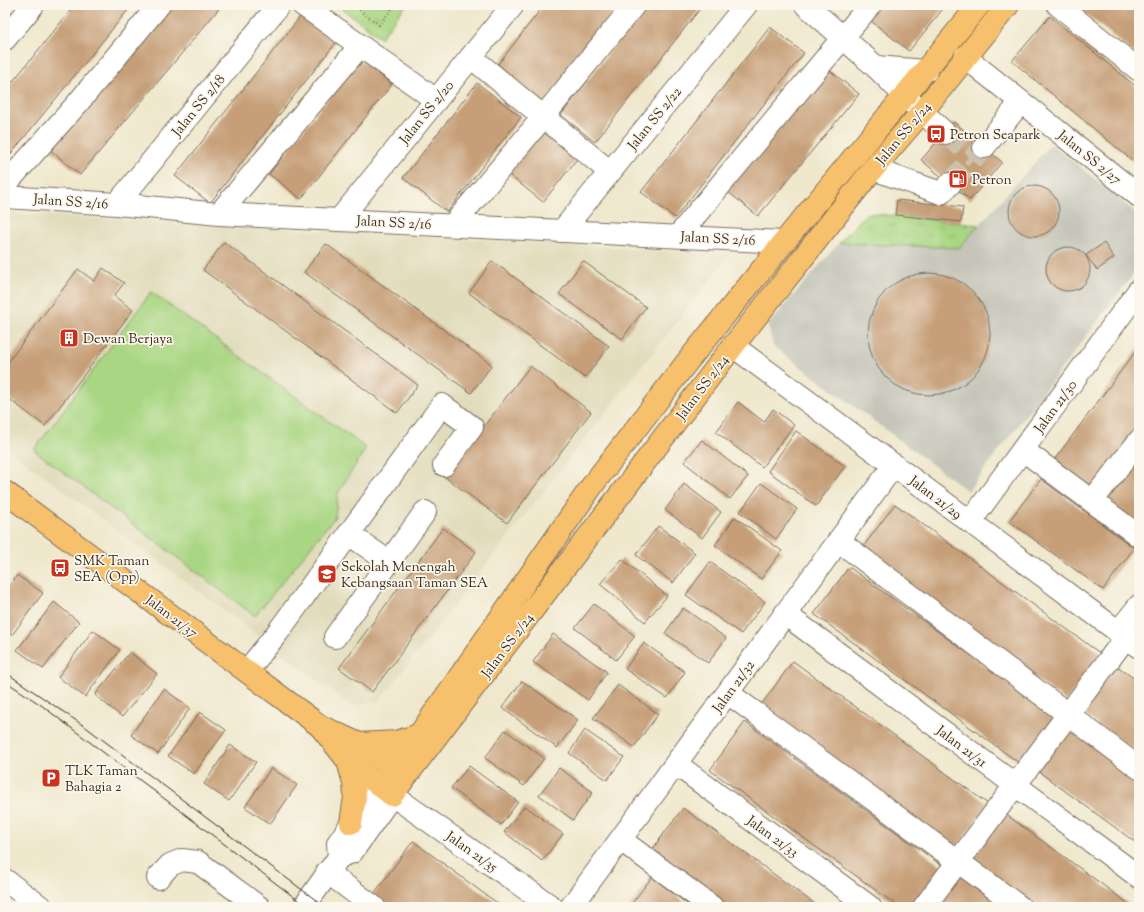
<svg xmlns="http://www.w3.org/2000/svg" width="1144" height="912" font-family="'Sorts Mill Goudy',serif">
<defs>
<pattern id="grass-tufts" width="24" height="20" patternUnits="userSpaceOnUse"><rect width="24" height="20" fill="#a9d682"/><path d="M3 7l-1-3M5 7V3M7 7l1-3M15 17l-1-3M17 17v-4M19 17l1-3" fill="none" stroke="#92b870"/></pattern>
</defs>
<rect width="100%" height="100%" fill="#fbf7ec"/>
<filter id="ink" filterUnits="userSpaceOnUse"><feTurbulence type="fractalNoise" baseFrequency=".025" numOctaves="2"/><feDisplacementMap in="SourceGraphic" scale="8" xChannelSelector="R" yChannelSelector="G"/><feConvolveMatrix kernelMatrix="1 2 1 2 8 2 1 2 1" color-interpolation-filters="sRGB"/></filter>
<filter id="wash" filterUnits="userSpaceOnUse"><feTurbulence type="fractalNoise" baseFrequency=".012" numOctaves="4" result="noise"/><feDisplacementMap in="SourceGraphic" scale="16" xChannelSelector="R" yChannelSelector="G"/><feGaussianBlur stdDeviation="0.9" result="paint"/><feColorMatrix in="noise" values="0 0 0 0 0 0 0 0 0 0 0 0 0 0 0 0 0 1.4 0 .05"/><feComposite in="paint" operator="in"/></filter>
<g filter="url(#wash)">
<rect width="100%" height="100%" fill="#efe8cd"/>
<!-- built -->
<path fill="#e1dcbb" d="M5 213 730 254 379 701 352 706 5 447Z"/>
<!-- industrial -->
<path fill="#c5c5b9" d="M1051 144 1139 215V267L968 491 773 346 768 325 839 243 959 248Z"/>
<!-- grass -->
<g fill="url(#grass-tufts)" stroke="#728050">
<path d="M337 5H406L381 38Z"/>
<path d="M867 213 979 225 959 248 839 243Z"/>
</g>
<!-- pitch -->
<path fill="#a9d682" stroke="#728050" d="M151 292 366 448 338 493 335 517 255 616 34 450Z"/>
<g id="blocks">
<!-- building -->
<g fill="#c69f78">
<path d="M75 5H132L5 161V91Z"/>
<path d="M168 5H222L80 175 48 148Z"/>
<path d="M544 5H620L542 105 495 68Z"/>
<path d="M646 5H703L595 142 561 115Z"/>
<path d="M874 5H946L909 51 865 16Z"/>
<path d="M1075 5H1139V57Z"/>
<path d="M303 13 338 40 210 203 175 176Z"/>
<path d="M1050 16 1139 89V166L1012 61Z"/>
<path d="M770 27 804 53 675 218 641 192Z"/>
<path d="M359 59 392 84 301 199 269 174Z"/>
<path d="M828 69 859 94 758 216 727 191Z"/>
<path d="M477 83 521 117 447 212 403 178Z"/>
<path d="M954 122 1002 162 970 200 921 160Z"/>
<path d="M545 127 581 154 543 202 508 174Z"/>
<circle cx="1034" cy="211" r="25"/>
<path d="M897 200 963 207 961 222 895 215Z"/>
<path d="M224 242 418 385 397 413 203 270Z"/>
<path d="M1104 243 1114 258 1097 270 1086 255Z"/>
<path d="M326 244 492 365 471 393 304 272Z"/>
<circle cx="1068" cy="269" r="22"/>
<path d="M492 261 609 346 585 378 469 293Z"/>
<path d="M583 261 646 307 622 339 559 294Z"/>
<path d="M103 268 124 283 114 296 133 310 45 426 5 396V366L78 269 94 281Z"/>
<circle cx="929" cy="334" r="61"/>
<path d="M1139 347V426L1089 492 1051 464Z"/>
<path d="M530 366 591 412 507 523 445 477Z"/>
<path d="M738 402 764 422 773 409 794 425 762 467 716 432Z"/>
<path d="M796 431 845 466 816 506 768 471Z"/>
<path d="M702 440 748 476 730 499 684 462Z"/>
<path d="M1139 450V526L1102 499Z"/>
<path d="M1041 479 1134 548 1103 590 1009 521Z"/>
<path d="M761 483 797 509 776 539 740 512Z"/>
<path d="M684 484 721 512 702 538 665 510Z"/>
<path d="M895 504 1101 654 1066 701 860 551Z"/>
<path d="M735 517 782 551 761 579 715 545Z"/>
<path d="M658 526 695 553 673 583 636 555Z"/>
<path d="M443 528 476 552 372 692 339 668Z"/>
<path d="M622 559 667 596 645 622 600 584Z"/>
<path d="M710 562 765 602 741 634 686 595Z"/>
<path d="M849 567 1057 718 1022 765 814 614Z"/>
<path d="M17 575 43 593 12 635 5 631V592Z"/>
<path d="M54 602 79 622 43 669 17 650Z"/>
<path d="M594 604 635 636 616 660 575 628Z"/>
<path d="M683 608 726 638 708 663 665 633Z"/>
<path d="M93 630 120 650 85 697 58 677Z"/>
<path d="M553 634 607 672 588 700 533 662Z"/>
<path d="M644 643 685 672 667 698 625 669Z"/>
<path d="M130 652 157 674 122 717 95 695Z"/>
<path d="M793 661 988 804 954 851 758 709Z"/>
<path d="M1114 664 1139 682V754L1079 711Z"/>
<path d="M522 681 578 720 557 748 502 708Z"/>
<path d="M618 685 658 714 634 747 593 718Z"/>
<path d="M164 689 190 708 158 754 131 735Z"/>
<path d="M200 712 226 730 194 774 168 756Z"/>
<path d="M745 722 945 868 917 907H899L710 770Z"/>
<path d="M1069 722 1139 773V845L1035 769Z"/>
<path d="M505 730 544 758 524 786 485 758Z"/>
<path d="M585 730 624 757 607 780 569 753Z"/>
<path d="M230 745 256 762 229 801 204 784Z"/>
<path d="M469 766 518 802 501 825 451 788Z"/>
<path d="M271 768 297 785 270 824 245 807Z"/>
<path d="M559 768 593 792 573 820 539 795Z"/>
<path d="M525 806 563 834 542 861 504 832Z"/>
<path d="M683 808 819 907H719L648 855Z"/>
<path d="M1004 813 1133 907H1033L969 860Z"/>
<path d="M413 841 479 890 503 907H389L373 895Z"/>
<path d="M961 871 1010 907H934Z"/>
<path d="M652 877 691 907H629Z"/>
</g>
</g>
</g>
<g filter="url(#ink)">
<use href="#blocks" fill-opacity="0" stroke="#7a6c5b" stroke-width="1"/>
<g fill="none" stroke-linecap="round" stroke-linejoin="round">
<!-- minor-tunnel -->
<g stroke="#cbc2aa" stroke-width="22" stroke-dasharray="22 11" stroke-linecap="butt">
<path d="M945 133 975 157"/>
<path d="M950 184 984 147"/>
</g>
<defs>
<g id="minor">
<path d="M303 5 436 100"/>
<path d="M806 5 876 67 905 96 945 133"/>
<path d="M1058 5 1139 70"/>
<path d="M5 39 33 5"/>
<path d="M471 57 610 172"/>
<path d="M965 57 1139 196"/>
<path d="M876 67 926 71"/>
<path d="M984 147 1021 102"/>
<path d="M873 169 941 193 950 184"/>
<path d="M5 185 77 104 159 5"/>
<path d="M5 197 117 204 219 214 784 242"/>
<path d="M117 204 279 5"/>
<path d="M219 214 360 46"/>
<path d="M340 219 513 5"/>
<path d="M453 225 544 116 634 5"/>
<path d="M562 231 746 5"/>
<path d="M678 236 870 5"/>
<path d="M733 346 1139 647"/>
<path d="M1023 450 1139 536"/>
<path d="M1092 501 1139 441"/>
<path d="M970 522 1139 290"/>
<path d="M839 541 1139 768"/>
<path d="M389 562 425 512"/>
<path d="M785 614 1139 877"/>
<path d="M1118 632 1139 606"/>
<path d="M335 637 389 562 349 534"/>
<path d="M247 671 278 632 442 405 472 427 444 465"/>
<path d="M728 693 1020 907"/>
<path d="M676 764 870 907"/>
<path d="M621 840 712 907"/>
<path d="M339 857 338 843 379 784"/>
<path d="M327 872 374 907"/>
<path d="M158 878 170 865 182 860 198 862 259 907"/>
<path d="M5 880 41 907"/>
<path d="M304 907 339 857 352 852 392 795 552 907"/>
<path d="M571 907 894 465"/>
<path d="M924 907 1126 637"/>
</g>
<g id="major">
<path d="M5 492 320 726 359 744 405 775"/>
<path d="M320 726 348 761 392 795 733 346 873 169 922 112 1008 5"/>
<path d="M359 744 396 742 419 735"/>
<path d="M348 761 354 783 355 797 351 823"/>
<path d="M379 784 419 735 594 483 687 362 784 242 979 5"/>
</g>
</defs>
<!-- minor casing -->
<use href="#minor" stroke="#7a6c5b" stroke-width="24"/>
<!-- major casing -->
<use href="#major" stroke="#7a6c5b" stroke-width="24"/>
<!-- path -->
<path stroke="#7a6c5b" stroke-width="2.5" stroke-dasharray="1 3" stroke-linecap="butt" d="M353 5 379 25 395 5"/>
<!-- minor -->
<use href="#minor" stroke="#fff" stroke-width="22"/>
<!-- major -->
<use href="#major" stroke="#f7c06c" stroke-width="22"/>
<!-- tram -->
<g stroke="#3b2a1e" stroke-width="1">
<path d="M5 672 87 728 325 907"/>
<path d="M5 681 41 705 307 907"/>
</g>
</g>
</g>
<!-- icons -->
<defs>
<symbol id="bus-square" viewBox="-11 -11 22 22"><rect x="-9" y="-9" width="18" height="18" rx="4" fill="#c8321e" stroke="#fbf7ec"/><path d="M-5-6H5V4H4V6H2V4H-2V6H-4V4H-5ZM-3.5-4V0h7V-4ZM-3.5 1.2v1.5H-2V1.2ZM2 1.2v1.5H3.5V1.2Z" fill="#fff"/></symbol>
<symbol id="fuel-square" viewBox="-11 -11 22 22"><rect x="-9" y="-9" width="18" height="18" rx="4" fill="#c8321e" stroke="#fbf7ec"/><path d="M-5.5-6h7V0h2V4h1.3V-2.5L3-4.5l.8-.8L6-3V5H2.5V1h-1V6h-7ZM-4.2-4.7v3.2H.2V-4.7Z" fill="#fff"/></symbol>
<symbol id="building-square" viewBox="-11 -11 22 22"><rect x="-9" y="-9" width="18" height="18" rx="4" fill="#c8321e" stroke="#fbf7ec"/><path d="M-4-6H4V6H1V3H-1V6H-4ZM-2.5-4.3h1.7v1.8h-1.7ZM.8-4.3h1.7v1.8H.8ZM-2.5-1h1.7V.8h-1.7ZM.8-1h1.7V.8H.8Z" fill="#fff"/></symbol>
<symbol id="school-square" viewBox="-11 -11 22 22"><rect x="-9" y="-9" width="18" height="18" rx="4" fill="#c8321e" stroke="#fbf7ec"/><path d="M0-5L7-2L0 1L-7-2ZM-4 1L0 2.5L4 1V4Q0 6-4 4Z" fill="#fff"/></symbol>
<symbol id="parking-square" viewBox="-11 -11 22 22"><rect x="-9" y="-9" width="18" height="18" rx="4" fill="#c8321e" stroke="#fbf7ec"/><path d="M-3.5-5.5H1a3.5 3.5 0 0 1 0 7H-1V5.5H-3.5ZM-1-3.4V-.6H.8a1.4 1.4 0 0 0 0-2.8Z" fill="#fff"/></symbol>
</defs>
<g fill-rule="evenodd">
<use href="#bus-square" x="925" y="123" width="22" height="22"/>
<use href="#fuel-square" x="947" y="168" width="22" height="22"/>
<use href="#building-square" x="58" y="327" width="22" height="22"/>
<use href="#bus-square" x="49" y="557" width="22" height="22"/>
<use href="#school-square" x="316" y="563" width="22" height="22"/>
<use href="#parking-square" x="40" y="767" width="22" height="22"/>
</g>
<g text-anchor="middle" stroke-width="3.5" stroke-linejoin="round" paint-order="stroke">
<!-- street labels -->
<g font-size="14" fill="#3b2a1e" stroke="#fbf7ec">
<text transform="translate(198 105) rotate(-51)" y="5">Jalan SS 2/18</text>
<text transform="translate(426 112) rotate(-51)" y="5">Jalan SS 2/20</text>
<text transform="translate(654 118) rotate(-51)" y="5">Jalan SS 2/22</text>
<text transform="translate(903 133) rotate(-50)" y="5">Jalan SS 2/24</text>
<text transform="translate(1090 157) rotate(39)" y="5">Jalan SS 2/27</text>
<text transform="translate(71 201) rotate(4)" y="5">Jalan SS 2/16</text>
<text transform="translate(394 222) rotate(3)" y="5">Jalan SS 2/16</text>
<text transform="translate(718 238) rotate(3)" y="5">Jalan SS 2/16</text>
<text transform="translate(702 387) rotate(-53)" y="5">Jalan SS 2/24</text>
<text transform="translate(1055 406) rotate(-54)" y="5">Jalan 21/30</text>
<text transform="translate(936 497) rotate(37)" y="5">Jalan 21/29</text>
<text transform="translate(172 616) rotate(37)" y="5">Jalan 21/37</text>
<text transform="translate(507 645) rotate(-53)" y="5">Jalan SS 2/24</text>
<text transform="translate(733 686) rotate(-54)" y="5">Jalan 21/32</text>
<text transform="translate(962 746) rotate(37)" y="5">Jalan 21/31</text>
<text transform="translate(773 836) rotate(36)" y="5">Jalan 21/33</text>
<text transform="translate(472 851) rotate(35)" y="5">Jalan 21/35</text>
</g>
<!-- poi labels -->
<g font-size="14" fill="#3b2a1e" stroke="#fbf7ec" text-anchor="start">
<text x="950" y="139">Petron Seapark</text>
<text x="972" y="184">Petron</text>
<text x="83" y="343">Dewan Berjaya</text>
<text x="74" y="565">SMK Taman<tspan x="74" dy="16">SEA (Opp)</tspan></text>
<text x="341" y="571">Sekolah Menengah<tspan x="341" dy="16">Kebangsaan Taman SEA</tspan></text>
<text x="65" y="775">TLK Taman<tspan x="65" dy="16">Bahagia 2</tspan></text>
</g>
</g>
<!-- margin -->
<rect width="1144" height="912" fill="none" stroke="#fbf7ec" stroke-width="20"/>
</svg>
